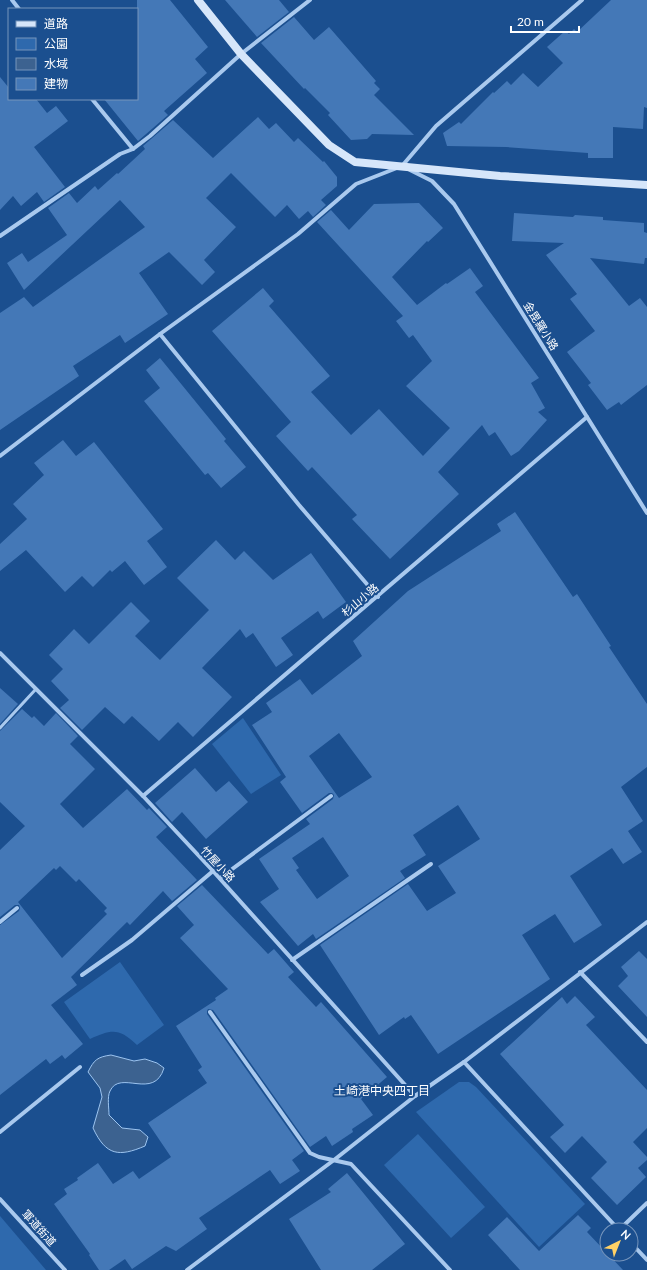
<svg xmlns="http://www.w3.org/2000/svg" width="647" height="1270" font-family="Lato,'Noto Sans JP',sans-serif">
<rect width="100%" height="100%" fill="#1b4f8f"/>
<!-- green -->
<g fill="#2e69ad">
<path d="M243 718 281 775 251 794 212 744Z"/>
<path d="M120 962 164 1025 137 1045C119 1028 112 1029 90 1039L64 1002Z"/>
<path d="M459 1082H469L476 1087 585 1204 539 1247 416 1112Z"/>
<path d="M418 1134 485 1207 451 1238 384 1165Z"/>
<path d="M0 1216 46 1270H0Z"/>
</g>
<!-- water -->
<path fill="#3c6290" stroke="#9cc4f0" d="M111 1055 134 1061 145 1059 157 1063 164 1068C154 1101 120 1069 110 1091 107 1097 109 1108 109 1115L122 1128 140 1130 148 1137 145 1146C119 1157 106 1156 93 1128L102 1097 100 1088 88 1072C94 1060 97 1057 111 1055Z"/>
<!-- building -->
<g fill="#4478b7" fill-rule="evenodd">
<path d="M137 0H170L208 47 195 59 207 73 164 111 168 115 138 141 104 99H137Z"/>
<path d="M225 0H279L289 12 257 37Z"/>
<path d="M611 0H647V108L644 107 643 129 613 127V158H588V153L506 147 447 146 443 133 459 122 461 124 493 92 494 93 507 81 511 85 523 73 538 87 563 63 547 47 565 31 569 34 574 29 577 32Z"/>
<path d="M294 17 314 40 329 27 376 81 374 83 380 89 374 95 414 135 372 134 367 139 351 140 328 115 330 113 305 88 304 89 261 43Z"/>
<path d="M0 77 9 88V99H36L47 113 56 106 68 121 34 147 65 187 44 202 37 192 21 206 13 196 0 210Z"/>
<path d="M258 117 269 129 276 123 294 142 298 138 323 162 324 161 337 177V186L321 200 326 205 313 217 308 211 299 219 287 205 275 217 231 173 206 198 236 227 204 260 215 272 202 285 169 252 139 273 168 314 125 343 120 335 73 366 79 376 0 430V313L24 297 33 307 145 227 120 200 24 290 7 263 22 253 28 262 67 235 48 208 69 193 77 203 95 186 98 190 117 173 118 174 145 149 143 146 173 120 213 158Z"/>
<path d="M419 203 443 228 428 242 427 241 392 277 417 305 446 283 447 284 470 268 483 286 475 292 539 378 531 383 545 408 538 412 547 420 519 451 511 456 495 432 489 436 482 425 438 472 459 494 390 559 352 519 357 515 312 467 308 471 276 436 291 422 212 331 263 288 274 301 269 306 330 376 311 392 351 435 379 409 423 456 450 428 406 386 432 361 413 335 409 338 396 321 403 316 317 222 331 210 349 230 374 204Z"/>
<path d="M514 213 573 217 575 215 603 217V220L644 223V232L647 233V258H645L644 264 590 258 629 306 640 298 647 307V385L621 405 619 402 607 410 588 385 591 383 567 352 595 331 570 299 577 294 546 255 564 243 512 241Z"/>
<path d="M160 358 226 439 224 441 246 467 221 488 208 473 205 475 144 401 160 388 146 370Z"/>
<path d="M63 440 76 456 94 442 163 529 147 541 167 567 144 585 125 561 112 572 110 570 93 587 82 576 65 592 26 550 0 571V544L27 519 13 504 44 475 34 463Z"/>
<path d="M515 512 573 597 577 594 611 646 609 647 647 704V767L621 787 643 821 628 831 642 852 623 864 612 848 570 876 602 925 574 943 555 914 522 935 550 979 438 1054 411 1015 405 1019 404 1017 379 1035 320 945 408 884 427 911 456 893 438 866 480 839 458 805 413 835 426 855 400 871 405 878 316 939 313 934 298 946 260 902 279 889 259 859 310 824 306 819 333 799 334 795 332 793H329L302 813 280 782 286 777 252 725 272 712 266 703 300 679 312 695 362 656 353 641 408 591 501 531 497 524ZM339 733 372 777 339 798 309 756ZM323 837 349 876 317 899 296 870 299 868 292 858Z"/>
<path d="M216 540 235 560 244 551 273 580 311 553 346 602 323 619 318 611 281 638 293 655 276 667 253 633 246 638 240 629 202 668 232 697 193 737 178 722 159 741 132 716 124 724 105 707 82 730 60 708 69 700 51 681 63 669 49 655 74 629 89 644 131 602 150 621 135 636 160 660 209 610 177 578Z"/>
<path d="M0 688 18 704 0 724Z"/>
<path d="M22 709 32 718 34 716 44 726 56 713 78 736 70 744 95 769 60 804 83 828 127 789 147 810 149 808 167 827 156 837 197 880 172 901 163 891 130 925 127 922 71 977 77 985 51 1005 83 1044 65 1059 62 1055 50 1064 46 1059 0 1095V925L19 911 20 908 19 905H15L0 917V850L25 826 0 802V731ZM60 866 76 882 79 879 107 908 104 911 107 914 62 958 18 902 54 868 56 870Z"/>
<path d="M195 768 216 792 229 781 248 802 206 839 182 812 172 822 155 803Z"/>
<path d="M202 885 268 954 274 949 294 972 288 977 316 1007 321 1002 387 1077 361 1099 373 1115 352 1129 353 1132 332 1146 326 1136 310 1147 213 1010 208 1009 207 1011V1014L304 1151 292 1160 300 1171 280 1184 270 1170 199 1218 207 1229 176 1251 166 1246 132 1269 125 1259 109 1270H99L89 1255 90 1254 54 1204 67 1194 64 1189 78 1180 77 1178 98 1163 113 1184 133 1171 139 1179 171 1157 148 1123 207 1083 198 1070 202 1067 176 1026 216 1000 215 998 228 989 180 938 194 925 177 906Z"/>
<path d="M639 951 647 959V1017L618 986 628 976 621 967Z"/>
<path d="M575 996 595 1017 586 1025 647 1090V1128L633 1142 647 1157V1160L638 1168 646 1177 617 1205 591 1178 607 1162 582 1136 565 1153 550 1137 564 1125 500 1054 562 997 567 1004Z"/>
<path d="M347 1173 405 1244 372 1270H321L289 1219 331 1192 328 1189Z"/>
<path d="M578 1215 591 1228 587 1232 623 1270H520L488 1235 507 1217 539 1251Z"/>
</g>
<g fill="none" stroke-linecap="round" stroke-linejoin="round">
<!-- lane -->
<path stroke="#a9c9ee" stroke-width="3" d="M0 728 36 689"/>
<!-- street -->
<g stroke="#a9c9ee" stroke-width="4">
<path d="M12 0 19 9"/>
<path d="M133 149 150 136 241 54 310 0"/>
<path d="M410 170 432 181 454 204 647 513"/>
<path d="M0 236 120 154 133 149 92 99"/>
<path d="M160 334 299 505 378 597"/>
<path d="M0 456 160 334 298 234 356 184 402 166 436 126 582 0"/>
<path d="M0 653 143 796 213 871 415 1096"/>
<path d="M143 796 587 417"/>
<path d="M220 878 331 796"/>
<path d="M0 922 17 908"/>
<path d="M292 960 431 864"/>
<path d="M580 972 647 1042"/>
<path d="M82 975 132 940 213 871"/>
<path d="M210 1012 310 1153 319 1157 351 1164 450 1270"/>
<path d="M464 1062 619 1230"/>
<path d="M0 1132 80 1067"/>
<path d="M0 1199 65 1270"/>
<path d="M619 1230 647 1203"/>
<path d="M631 1243 647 1260"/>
<path d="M187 1270 334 1160 415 1096 464 1062 647 922"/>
</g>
<!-- secondary -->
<path stroke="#d6e6fa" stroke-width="8" d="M198 0 241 54 329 145 355 162 500 176 647 185"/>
</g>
<g text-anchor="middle" stroke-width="4" stroke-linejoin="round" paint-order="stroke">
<!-- street labels -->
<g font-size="11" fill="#fff" stroke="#1b4f8f">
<text transform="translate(541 326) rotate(58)" y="4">金毘羅小路</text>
<text transform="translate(360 600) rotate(-40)" y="4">杉山小路</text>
<text transform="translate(218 864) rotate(47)" y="4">竹屋小路</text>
<text transform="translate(39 1228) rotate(48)" y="4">軍道街道</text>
</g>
<!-- neighbourhood labels -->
<g font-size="12" fill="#fff" stroke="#1b4f8f">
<text x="382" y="1095">土崎港中央四丁目</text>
</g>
</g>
<!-- legend -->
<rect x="8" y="8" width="130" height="92" fill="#1b4f8f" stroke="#7695bc"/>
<rect x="16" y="21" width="20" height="6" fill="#d6e6fa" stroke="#7695bc"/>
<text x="44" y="28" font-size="12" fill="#ffffff">道路</text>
<rect x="16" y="38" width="20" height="12" fill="#2e69ad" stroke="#7695bc"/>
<text x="44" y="48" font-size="12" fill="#ffffff">公園</text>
<rect x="16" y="58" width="20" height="12" fill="#3c6290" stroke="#7695bc"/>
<text x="44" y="68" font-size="12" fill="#ffffff">水域</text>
<rect x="16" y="78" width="20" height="12" fill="#4478b7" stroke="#7695bc"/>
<text x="44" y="88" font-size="12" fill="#ffffff">建物</text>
<!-- north arrow -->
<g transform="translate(619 1242) rotate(43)"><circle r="19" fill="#1b4f8f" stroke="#7695bc"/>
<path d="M0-3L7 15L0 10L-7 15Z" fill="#ffd166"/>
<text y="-6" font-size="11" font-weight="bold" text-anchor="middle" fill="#ffffff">N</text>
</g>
<!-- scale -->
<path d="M511 26v6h68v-6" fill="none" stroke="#ffffff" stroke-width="2"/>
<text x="517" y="26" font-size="12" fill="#ffffff" stroke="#1b4f8f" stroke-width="3" paint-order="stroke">20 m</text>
</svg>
